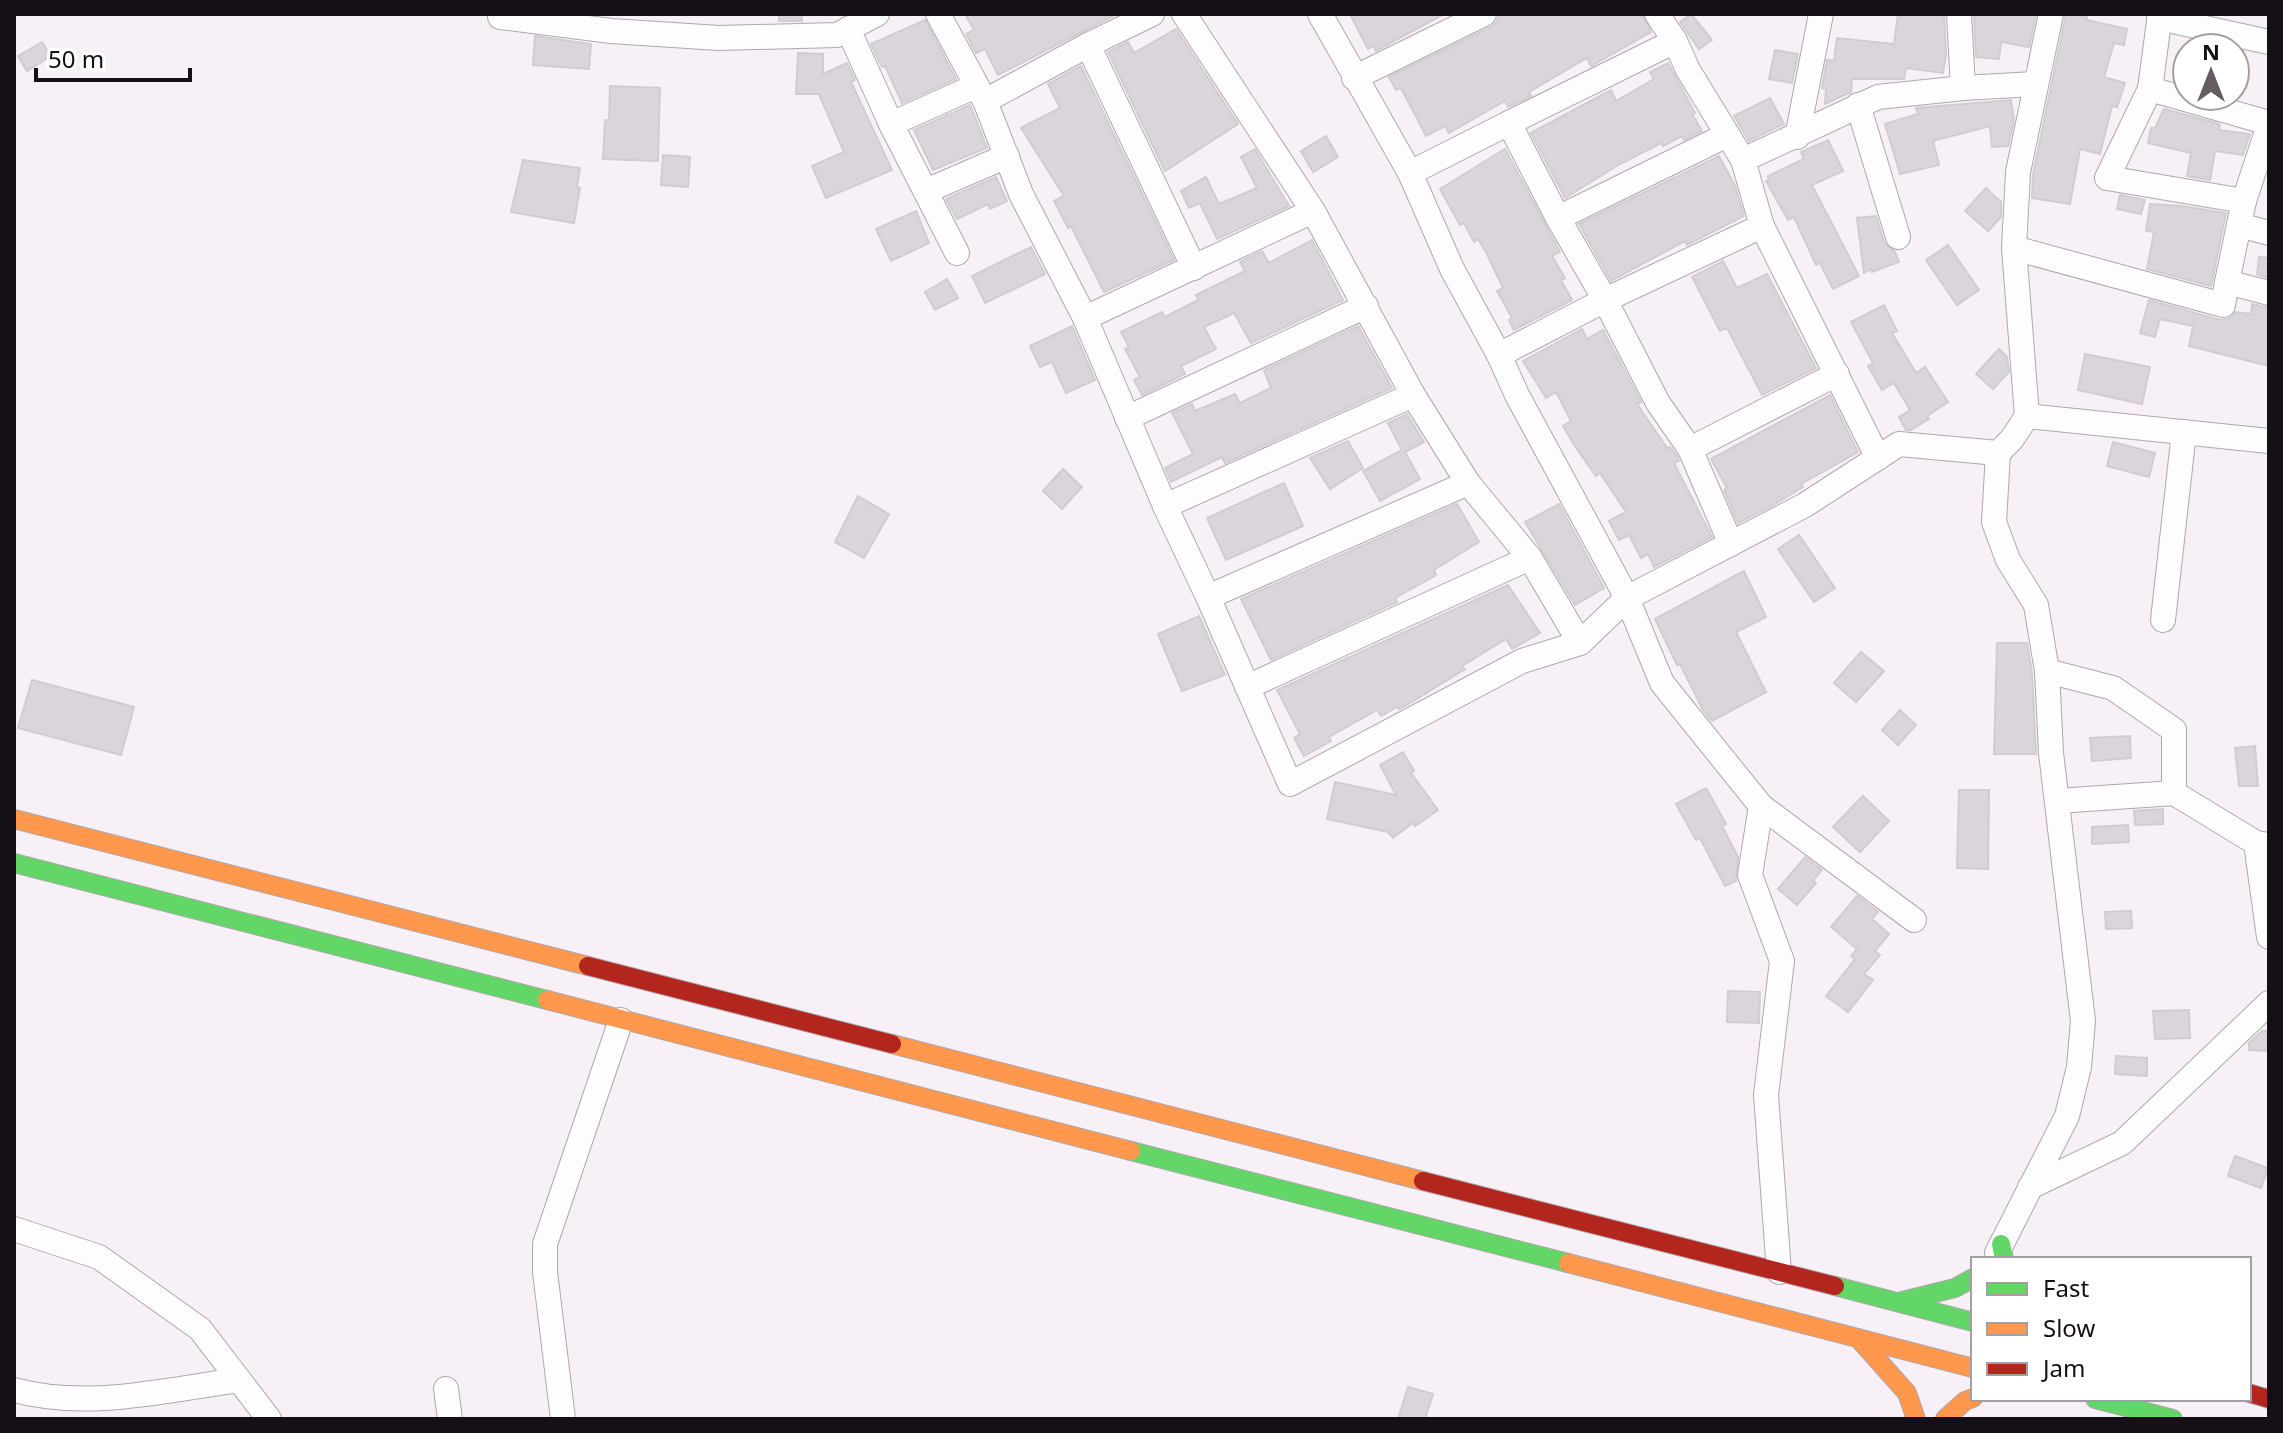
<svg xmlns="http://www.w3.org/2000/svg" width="2283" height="1433" font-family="'Noto Sans',sans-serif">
<rect width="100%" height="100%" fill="#f7f0f6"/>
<!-- building -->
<g fill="#dad5da" stroke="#d2ccd2" stroke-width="2">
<rect x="779" y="14" width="23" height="7"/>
<path d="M965 14H1115V15L998 75 985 49 976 53 966 34 974 30Z"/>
<path d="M1350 14H1444L1376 51 1373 46 1368 49Z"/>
<path d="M1499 14H1642L1651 32 1591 66 1587 58 1529 92 1531 96 1508 107 1505 101 1449 133 1445 126 1426 136 1401 88 1396 90 1389 77 1491 27 1497 22Z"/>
<path d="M1691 14 1712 40 1699 49 1680 22Z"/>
<path d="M1898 14H1944L1946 54 1943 73 1906 68 1904 79H1852L1851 92 1825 104 1826 89 1822 88 1827 60 1834 61 1837 38 1894 44Z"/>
<path d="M1974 14H2036L2029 47 2001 42 1999 59 1976 57Z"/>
<path d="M2066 14 2087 17V20L2127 29 2124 45 2114 43 2104 77 2125 83 2117 107 2112 106 2100 154 2080 149 2070 204 2032 198 2033 174Z"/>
<path d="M925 20 956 79 902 103 885 66 882 67 871 44Z"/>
<path d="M1176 29 1238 124 1165 171 1108 52 1128 42 1134 53Z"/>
<path d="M535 36 591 44 589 69 533 65Z"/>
<path d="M42 42 51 56 27 71 18 56Z"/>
<path d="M1775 50 1798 54 1792 83 1769 79Z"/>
<path d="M798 53 823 54V74L847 63 855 80 851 82 892 170 826 198 812 166 844 152 819 94H796Z"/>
<path d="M2187 53V84L2175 81Z"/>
<path d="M1668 63 1695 113 1692 114 1702 131 1684 140 1682 136 1663 146 1661 143 1620 164 1565 198 1531 133 1611 90 1616 101 1654 79 1650 72Z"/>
<path d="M1081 66 1174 260 1104 292 1071 226 1068 228 1054 201 1064 196 1021 128 1060 108 1048 84Z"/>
<path d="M610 86 660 88 658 161 603 159 605 120 609 121Z"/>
<path d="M1770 98 1784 124 1749 141 1734 116Z"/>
<path d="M2011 100 2014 120 2008 146 1992 147 1990 126 1933 141 1939 165 1900 174 1885 124 1918 114 1916 108Z"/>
<path d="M970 105 987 148 933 170 914 130Z"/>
<path d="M2164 109 2216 123 2220 125 2219 130 2250 134 2243 155 2215 151 2210 180 2187 176 2191 153 2148 143 2151 128H2155Z"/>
<path d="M1326 136 1338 157 1313 172 1301 151Z"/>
<path d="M1828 140 1843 171 1812 185 1859 276 1833 289 1820 263 1816 265 1794 217 1788 220 1766 181 1769 180 1768 176 1804 159 1801 152Z"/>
<path d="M1255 149 1289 206 1217 239 1200 203 1189 208 1181 191 1206 177 1219 204 1257 188 1241 157Z"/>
<path d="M1505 149 1560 252 1552 256 1565 278 1561 280 1572 300 1514 330 1509 320 1512 318 1497 291 1503 288 1486 252 1478 239 1474 242 1464 223 1460 225 1440 189Z"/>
<path d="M663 155 690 157 688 187 661 185Z"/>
<path d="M1719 156 1735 186 1744 216 1687 245 1685 241 1611 281 1579 224Z"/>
<path d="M523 160 580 168 577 187 580 188 574 223 511 212Z"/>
<path d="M996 177 1007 201 990 209 988 204 957 219 946 199Z"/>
<path d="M1986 188 2001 202V217L1988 231 1965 211Z"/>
<path d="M2120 195 2145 200 2141 214 2117 209Z"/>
<path d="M2150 204 2181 206 2226 213 2211 286 2147 269 2154 232 2146 231Z"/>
<path d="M916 211 929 243 891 261 876 229Z"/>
<path d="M1876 216 1884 242 1895 252 1899 262 1872 272 1871 269 1864 273 1857 218Z"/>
<path d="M1312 240 1343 300 1251 343 1234 313 1204 327 1216 349 1181 366 1185 374 1142 395 1134 380 1140 377 1125 349 1129 347 1121 332 1162 312 1165 317 1198 300 1196 295 1245 271 1240 262 1262 251 1269 263Z"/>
<path d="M1948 245 1979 290 1957 305 1926 260Z"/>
<path d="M1031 247 1045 274 985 303 972 276Z"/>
<path d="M2259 257 2269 258V278L2257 274Z"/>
<path d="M1723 261 1737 288 1767 274 1816 368 1762 395 1727 328 1720 331 1692 277Z"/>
<path d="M947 279 958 298 935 310 925 292Z"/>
<path d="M2149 300 2220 320 2228 319 2236 312 2251 314 2252 304 2269 308V366L2189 346 2193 326 2160 319 2155 337 2140 333Z"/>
<path d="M1884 305 1897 331 1892 333 1916 373 1925 367 1948 402 1927 416 1929 419 1911 430H1906L1899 417 1910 410 1894 383 1882 390 1868 366 1873 363 1851 322Z"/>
<path d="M1072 326 1095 380 1066 393 1052 362 1040 367 1030 346Z"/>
<path d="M1358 326 1392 388 1225 463 1222 457 1171 482 1165 468 1193 454 1172 413 1192 404 1195 411 1235 394 1240 403 1271 388 1264 370Z"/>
<path d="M1582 329 1587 339 1603 330 1641 402 1637 404 1667 448 1670 447 1677 456 1679 461 1674 463 1712 537 1654 567 1648 554 1641 558 1629 535 1619 540 1609 521 1626 512 1600 473 1596 476 1576 448 1563 426 1571 421 1556 392 1546 398 1523 361Z"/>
<path d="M1999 349 2007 357 2009 372 1993 389 1976 374Z"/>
<path d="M2085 354 2150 367 2142 404 2078 390Z"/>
<path d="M1830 395 1858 452 1801 484 1803 487 1775 504 1738 523 1724 490 1727 488 1711 459Z"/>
<path d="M1407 414 1424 442 1405 452 1420 479 1380 501 1363 471 1402 450 1388 423Z"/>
<path d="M1348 441 1363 468 1330 489 1310 458Z"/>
<path d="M2113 442 2155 453 2149 477 2107 466Z"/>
<path d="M1063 469 1082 487 1062 509 1043 491Z"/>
<path d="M1284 483 1303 526 1226 560 1207 518Z"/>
<path d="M858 496 889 514 864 558 835 542Z"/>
<path d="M1457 504 1479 542 1434 570 1436 575 1395 598 1397 602 1271 660 1241 599Z"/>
<path d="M1559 504 1604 588 1575 605 1525 522Z"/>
<path d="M1799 535 1835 588 1814 602 1778 549Z"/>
<path d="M1744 571 1766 617 1736 632 1766 692 1712 721 1703 710 1680 664 1677 665 1655 619Z"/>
<path d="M1508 585 1540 633 1512 649 1506 639 1462 666 1465 669 1412 702 1399 709 1397 707 1381 716 1377 710 1329 737 1331 741 1304 756 1294 738 1300 734 1277 690Z"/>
<path d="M1199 616 1225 675 1182 691 1158 634Z"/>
<path d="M1997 643H2027L2032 673 2036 754H1994Z"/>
<path d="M1861 652 1884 671 1856 702 1834 683Z"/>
<path d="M32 680 134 707 121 755 18 728Z"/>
<path d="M1900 710 1916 725 1898 745 1882 730Z"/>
<path d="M2130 736 2131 758 2092 761 2090 738Z"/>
<path d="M2255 746 2258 786H2239L2235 748Z"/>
<path d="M1403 752 1414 771 1411 773 1438 810 1415 826 1413 823 1393 838 1388 832 1327 819 1335 782 1396 795 1380 765Z"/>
<path d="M1706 788 1726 824 1722 826 1738 857 1736 881 1725 886 1700 838 1696 840 1676 804Z"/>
<path d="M1959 790H1989L1988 869 1957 868Z"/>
<path d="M1863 796 1889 821 1860 852 1833 827Z"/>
<path d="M2163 809V824L2135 825 2134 811Z"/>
<path d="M2128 825 2129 842 2092 844V827Z"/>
<path d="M1805 857 1822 870 1813 880 1816 883 1797 905 1778 889Z"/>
<path d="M1857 896 1878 912 1872 919 1889 934 1875 951 1880 955 1864 974 1873 980 1848 1012 1826 996 1855 959 1851 956 1857 949 1831 927Z"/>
<path d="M2131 911 2132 928 2106 929 2105 912Z"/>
<path d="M1728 991 1760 992 1759 1023 1727 1022Z"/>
<path d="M2189 1010 2190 1038 2155 1039 2153 1011Z"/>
<path d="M2262 1031H2269V1051L2249 1050V1043Z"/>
<path d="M2116 1056 2147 1058V1076L2115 1074Z"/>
<path d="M2235 1156 2268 1168 2261 1188 2228 1176Z"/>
<path d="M1408 1387 1433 1394 1425 1419H1398Z"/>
</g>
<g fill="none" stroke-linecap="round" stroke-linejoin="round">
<defs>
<g id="street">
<path d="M938 14 985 101 1021 194 1085 318 1165 506 1208 597 1290 784 1522 661 1580 643 1627 598 1805 505 1899 444 1998 453 2012 439 2027 416 2014 248 2018 172 2051 14"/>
<path d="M1152 14 1088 45 1194 268"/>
<path d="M1184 14 1313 211 1413 395 1468 483 1530 558 1580 643"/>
<path d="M1320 14 1410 173 1452 269 1499 355 1517 395 1627 598 1662 683 1761 806 1914 920"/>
<path d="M1657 14 1675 41 1688 70 1743 160 1762 226 1878 458"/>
<path d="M1959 14 1963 88"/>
<path d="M2160 14 2150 89 2269 123"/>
<path d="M500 17 611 31 719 38 837 35 877 14"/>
<path d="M2159 18 2269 42"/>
<path d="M848 29 891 124 957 253"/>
<path d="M1354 78 1484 14"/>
<path d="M2150 89 2107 178 2244 201"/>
<path d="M985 101 1088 45"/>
<path d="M1858 105 1898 237"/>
<path d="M1509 123 1675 41"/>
<path d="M891 124 976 86"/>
<path d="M2269 125 2244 201 2227 282 2269 293"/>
<path d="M1797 137 1821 14"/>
<path d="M1743 160 1878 97 1963 88 2035 84"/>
<path d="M1410 173 1509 123 1558 218 1727 135"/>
<path d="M926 191 1007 156"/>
<path d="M1558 218 1605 300 1658 403 1690 449 1731 544"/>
<path d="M2239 225 2269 233"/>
<path d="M2014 248 2223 305 2227 282"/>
<path d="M1085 318 1313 211"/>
<path d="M1499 355 1605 300 1762 226"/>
<path d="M2027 416 2269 441"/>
<path d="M1127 418 1366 306"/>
<path d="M1690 449 1837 374"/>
<path d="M1165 506 1413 395"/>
<path d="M1208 597 1468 483"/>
<path d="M2163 620 2184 432"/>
<path d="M2047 671 2113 688 2174 730V793"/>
<path d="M1247 687 1530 558"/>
<path d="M2057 801 2174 793 2256 843 2269 845"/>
<path d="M1761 806 1750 875 1782 961 1766 1095 1779 1272"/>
<path d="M2256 843 2269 937"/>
<path d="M2030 1187 2122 1143 2269 1003"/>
<path d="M14 1229 99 1257 200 1329 269 1419"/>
<path d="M1997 1253 2067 1116 2079 1067 2083 1021 2051 753 2047 671 2036 605 2008 560 1994 522 1998 453"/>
<path d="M446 1389 450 1419"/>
<path d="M14 1390C88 1410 165 1390 239 1380"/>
<path d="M563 1419 545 1272V1244L621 1020"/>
</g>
<g id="fast">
<path d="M14 863 547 1000"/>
<path d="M1131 1151 1568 1263"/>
<path d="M2001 1244 2004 1259"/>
<path d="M1835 1286 1973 1322"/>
<path d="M1902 1301 1955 1288 1973 1278"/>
<path d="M2095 1399 2173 1419"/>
</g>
<g id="slow">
<path d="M14 819 588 966"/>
<path d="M547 1000 1131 1151"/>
<path d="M892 1044 1423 1181"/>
<path d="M1568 1263 1973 1368"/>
<path d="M1858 1338 1907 1393 1916 1419"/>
<path d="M1945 1419 1965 1401 1973 1398"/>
</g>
<g id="jam">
<path d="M588 966 892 1044"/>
<path d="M1423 1181 1835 1286"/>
<path d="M2249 1393 2269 1399"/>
</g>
</defs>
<!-- street casing -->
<use href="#street" stroke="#aea8ad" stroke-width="26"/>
<!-- fast casing -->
<use href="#fast" stroke="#aea8ad" stroke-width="20"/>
<!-- slow casing -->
<use href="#slow" stroke="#aea8ad" stroke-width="20"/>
<!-- jam casing -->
<use href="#jam" stroke="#aea8ad" stroke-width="20"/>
<!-- street -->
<use href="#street" stroke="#fefdfe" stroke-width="24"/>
<!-- fast -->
<use href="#fast" stroke="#63d668" stroke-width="18"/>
<!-- slow -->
<use href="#slow" stroke="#ff974d" stroke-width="18"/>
<!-- jam -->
<use href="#jam" stroke="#b3261e" stroke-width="18"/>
</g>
<!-- border -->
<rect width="2283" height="1433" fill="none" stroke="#151015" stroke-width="32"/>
<!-- legend -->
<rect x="1971" y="1257" width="280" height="144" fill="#ffffff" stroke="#a19fa1" stroke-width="2"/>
<rect x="1987" y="1283" width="40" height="12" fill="#63d668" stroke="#a19fa1" stroke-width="2"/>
<text x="2043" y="1297" font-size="24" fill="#151015">Fast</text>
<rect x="1987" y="1323" width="40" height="12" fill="#ff974d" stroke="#a19fa1" stroke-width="2"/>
<text x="2043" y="1337" font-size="24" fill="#151015">Slow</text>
<rect x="1987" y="1363" width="40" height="12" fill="#b3261e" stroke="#a19fa1" stroke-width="2"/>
<text x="2043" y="1377" font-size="24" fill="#151015">Jam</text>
<!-- north arrow -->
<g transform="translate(2211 72)"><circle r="38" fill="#ffffff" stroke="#a19fa1" stroke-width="2"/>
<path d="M0-6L14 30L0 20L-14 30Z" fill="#645e64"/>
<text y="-12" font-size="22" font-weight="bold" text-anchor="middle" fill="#151015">N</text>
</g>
<!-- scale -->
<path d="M36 68v12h154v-12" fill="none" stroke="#151015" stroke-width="4"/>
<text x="48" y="68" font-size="24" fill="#151015" stroke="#ffffff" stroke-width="6" paint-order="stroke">50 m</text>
</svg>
